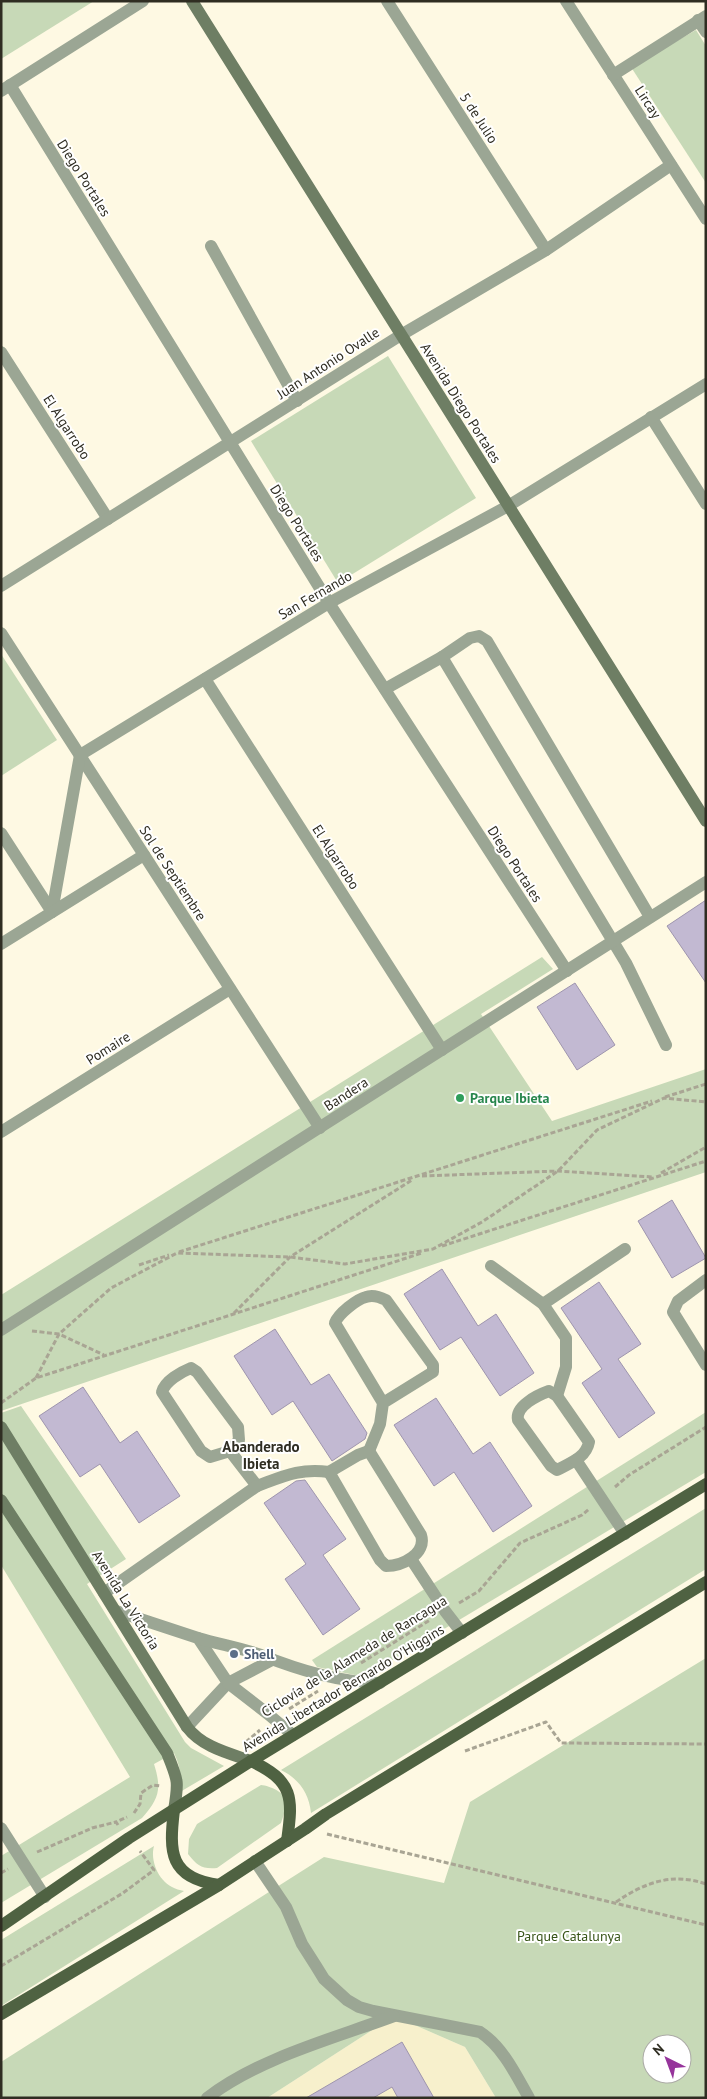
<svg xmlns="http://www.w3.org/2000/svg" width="707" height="2099" font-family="'PT Sans',sans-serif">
<rect width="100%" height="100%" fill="#fef9e3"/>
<!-- built -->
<path fill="#f7f0cc" d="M394 2016 465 2047 496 2098H267Z"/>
<!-- green -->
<g fill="#c7d9b7" fill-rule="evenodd">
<path d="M1 1H94L1 59Z"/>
<path d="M696 30 706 46V183L631 67Z"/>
<path d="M388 356 476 498 338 583 251 441Z"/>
<path d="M1 654 57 740 1 776Z"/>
<path d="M542 957 553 969 481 1014 552 1121 706 1069V1172L1 1411V1295Z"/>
<path d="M21 1406 126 1559 87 1584 185 1742 191 1748 224 1766 180 1792C182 1778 180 1765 174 1753L154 1764C162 1789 159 1799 142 1818L1 1903V1856L130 1777 1 1565V1413Z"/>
<path d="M706 1412V1472L364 1677 317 1667 312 1660Z"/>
<path d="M706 1508V1569L311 1813C309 1793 299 1779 281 1770Z"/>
<path d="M706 1658V2098H496L465 2047 394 2016 267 2098H1V2062L324 1857 444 1883 470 1802ZM652 2044H682V2074H652Z"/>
<path d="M261 1785C270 1786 286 1792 286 1803 286 1809 283 1817 281 1823L217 1868C201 1869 198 1866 188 1854L189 1839 197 1824Z"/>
<path d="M154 1846C150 1860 158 1880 172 1887 175 1889 180 1890 184 1891L1 2006V1940Z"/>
</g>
<!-- building -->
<g fill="#c2b9d2" stroke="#9e95ae">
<path d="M706 900V983L667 926Z"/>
<path d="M575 983 615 1045 577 1070 537 1007Z"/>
<path d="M672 1200 706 1258 672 1278 638 1221Z"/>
<path d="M442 1269 478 1326 496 1314 534 1373 500 1396 461 1337 440 1350 404 1294Z"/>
<path d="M599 1282 641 1344 618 1359 655 1413 619 1438 582 1383 602 1369 561 1308Z"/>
<path d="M275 1329 311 1385 329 1374 367 1433 365 1439 332 1461 293 1401 272 1415 234 1356Z"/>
<path d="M83 1387 120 1443 137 1431 180 1496 139 1523 100 1464 80 1477 39 1416Z"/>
<path d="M436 1398 473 1454 490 1442 532 1506 493 1532 454 1472 434 1486 394 1425Z"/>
<path d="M305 1480 346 1539 323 1555 360 1609 323 1635 285 1579 306 1564 264 1503 296 1481Z"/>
<path d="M402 2042 434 2098H398L392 2087 373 2098H306Z"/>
</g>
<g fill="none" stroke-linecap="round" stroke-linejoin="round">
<!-- path -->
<g stroke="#a9a594" stroke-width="3" stroke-dasharray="5 2.5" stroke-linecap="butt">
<path d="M665 1097 706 1084"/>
<path d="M661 1173 706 1147"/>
<path d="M422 1176 558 1171 653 1177"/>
<path d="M442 1246 706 1161"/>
<path d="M179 1252 652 1101"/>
<path d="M139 1265 169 1255"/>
<path d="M234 1313 290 1257 412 1180"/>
<path d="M32 1331 59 1334 104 1355"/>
<path d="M36 1378 59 1334 111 1288 177 1253 290 1257 345 1264 433 1249 482 1222 558 1171 597 1130 664 1098 706 1102"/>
<path d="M1 1403 36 1378 422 1253"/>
<path d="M615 1487 629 1475 706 1427"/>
<path d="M459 1603 479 1591 520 1543 582 1515 589 1509"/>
<path d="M361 1663 430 1620"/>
<path d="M289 1709 318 1691"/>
<path d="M246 1742 260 1730"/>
<path d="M465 1751 546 1722 561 1743 706 1744"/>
<path d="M134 1813 140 1804 141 1793 153 1785 161 1786"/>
<path d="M118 1825 116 1822 127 1817"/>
<path d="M327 1834 706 1925"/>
<path d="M37 1852 92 1828 116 1822"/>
<path d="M1 1873 8 1869"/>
<path d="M616 1902C644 1883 672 1872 706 1884"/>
<path d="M1 1966 123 1893 154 1870 140 1851"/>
</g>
<!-- lane -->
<g stroke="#9ba694" stroke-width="12">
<path d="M211 246 297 401"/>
<path d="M442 657 626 963 666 1045"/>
<path d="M385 689 442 657 470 638 479 636 487 641 650 917"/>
<path d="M491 1266 543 1304 566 1338V1367L557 1396"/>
<path d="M706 1280 678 1301 673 1312 706 1365"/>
<path d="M543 1304 625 1249"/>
<path d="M191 1368 197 1372 238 1427 239 1440 230 1451 210 1457 201 1451 162 1392C165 1381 181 1372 191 1368Z"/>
<path d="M549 1391 557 1396 589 1442C586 1458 570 1463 557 1470L551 1466 518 1420C515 1406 538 1395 549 1391Z"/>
<path d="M230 1451 257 1486C284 1476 300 1468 329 1472"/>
<path d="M369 1451 380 1424 383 1403 335 1323C338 1314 357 1299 366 1297 373 1294 380 1297 386 1300L433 1365V1372L383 1403"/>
<path d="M369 1451 421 1535C427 1554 402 1566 386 1566L380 1560 329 1472 358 1455Z"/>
<path d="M576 1460 625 1534"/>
<path d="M411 1559 445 1611 462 1633"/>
<path d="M104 1593 257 1486"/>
<path d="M116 1611 198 1638 228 1683 187 1727"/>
<path d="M198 1638C218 1644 241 1648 261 1655 299 1670 338 1682 380 1683"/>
<path d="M272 1660 228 1683 268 1714 293 1735"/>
<path d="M255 1861 286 1907 302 1944 316 1966 324 1979 347 2000 359 2007 373 2011 480 2032C503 2047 516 2075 529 2098"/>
<path d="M207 2098C259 2058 332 2039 394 2016"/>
</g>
<!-- street -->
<g stroke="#9ba694" stroke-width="12">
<path d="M387 1 546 250"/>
<path d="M566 1 706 219"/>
<path d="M698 20 706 32"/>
<path d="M613 75 706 16"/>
<path d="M10 85 329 603 567 971"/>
<path d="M1 91 143 1"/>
<path d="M1 352 108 519"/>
<path d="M651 417 706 504"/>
<path d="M1 586 401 335 546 250 671 165"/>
<path d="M1 633 320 1128"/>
<path d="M205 679 442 1050"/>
<path d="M1 833 52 912"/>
<path d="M52 912 80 755 329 603 508 506 706 384"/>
<path d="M1 944 144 855"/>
<path d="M1 1132 230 989"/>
<path d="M1 1330 706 882"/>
<path d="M1 1828 45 1897"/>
</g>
<!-- secondary -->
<g stroke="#6e7e64" stroke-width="12">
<path d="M192 1 706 821"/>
<path d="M1 1427 187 1727C202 1747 228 1753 251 1761"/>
<path d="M1 1500 167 1753C178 1780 179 1781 174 1810"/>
</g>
<!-- primary -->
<g stroke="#4f6242" stroke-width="12">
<path d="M251 1761C294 1781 293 1798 287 1841"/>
<path d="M174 1810C169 1852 169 1878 219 1885"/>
<path d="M1 1926 129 1838 251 1761 706 1484"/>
<path d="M1 2014 219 1885 305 1829 326 1814 706 1582"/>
</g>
</g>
<!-- markers -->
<circle fill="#2e9e5b" stroke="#fff" stroke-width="2" cx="460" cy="1098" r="5"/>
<circle fill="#5c6f8a" stroke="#fff" stroke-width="2" cx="234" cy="1654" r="5"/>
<g text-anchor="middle" stroke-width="4" stroke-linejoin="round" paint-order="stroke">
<!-- street labels -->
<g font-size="14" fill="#2f2d22" stroke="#fff">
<text transform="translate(648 102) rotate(57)" y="5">Lircay</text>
<text transform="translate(479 118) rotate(57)" y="5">5 de Julio</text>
<text transform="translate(84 178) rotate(58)" y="5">Diego Portales</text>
<text transform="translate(328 363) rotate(-33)" y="5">Juan Antonio Ovalle</text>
<text transform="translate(461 403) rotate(58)" y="5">Avenida Diego Portales</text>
<text transform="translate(67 427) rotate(57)" y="5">El Algarrobo</text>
<text transform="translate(297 523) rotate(58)" y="5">Diego Portales</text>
<text transform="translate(315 595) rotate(-30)" y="5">San Fernando</text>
<text transform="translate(336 857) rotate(57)" y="5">El Algarrobo</text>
<text transform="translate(515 864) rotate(57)" y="5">Diego Portales</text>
<text transform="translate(173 873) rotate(57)" y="5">Sol de Septiembre</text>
<text transform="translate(108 1048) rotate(-32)" y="5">Pomaire</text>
<text transform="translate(346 1094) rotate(-33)" y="5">Bandera</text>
<text transform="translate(126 1600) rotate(58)" y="5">Avenida La Victoria</text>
<text transform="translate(354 1656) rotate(-32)" y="5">Ciclovía de la Alameda de Rancagua</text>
<text transform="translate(343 1688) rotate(-31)" y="5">Avenida Libertador Bernardo O'Higgins</text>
</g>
<!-- leisure labels -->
<g font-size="14" font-weight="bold" fill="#27864d" stroke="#fff" text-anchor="start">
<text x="470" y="1103">Parque Ibieta</text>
</g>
<!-- service labels -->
<g font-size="14" font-weight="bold" fill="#4e5e75" stroke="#fff" text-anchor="start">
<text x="244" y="1659">Shell</text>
</g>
<!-- park labels -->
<g font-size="14" fill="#385418" stroke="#fff">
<text x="569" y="1941">Parque Catalunya</text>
</g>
<!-- neighbourhood labels -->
<g font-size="15" font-weight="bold" fill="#2f2d22" stroke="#fff">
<text x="261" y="1452">Abanderado<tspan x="261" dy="17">Ibieta</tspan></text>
</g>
</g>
<!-- border -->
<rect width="707" height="2099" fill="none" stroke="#2f2d22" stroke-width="5"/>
<!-- north arrow -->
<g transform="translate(667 2059) rotate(318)"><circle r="24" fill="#ffffff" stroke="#acaba7"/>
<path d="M0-4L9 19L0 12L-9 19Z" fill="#96349b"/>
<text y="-8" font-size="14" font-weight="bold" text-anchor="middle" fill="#2f2d22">N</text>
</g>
</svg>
